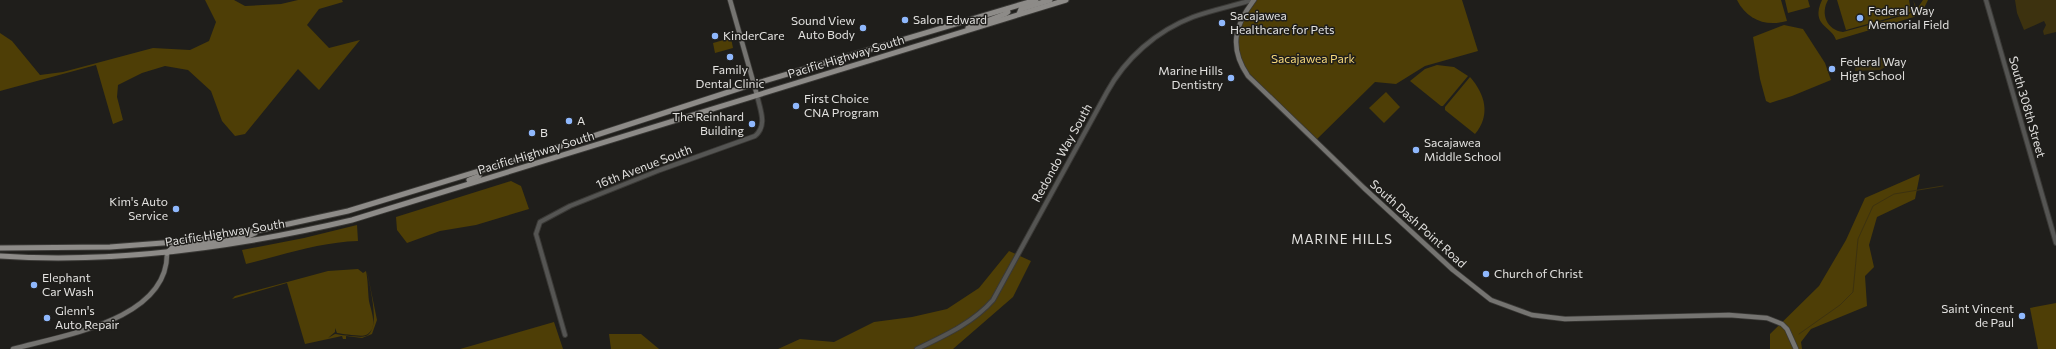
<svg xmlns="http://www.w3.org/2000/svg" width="2056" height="349" font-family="Commissioner,sans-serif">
<rect width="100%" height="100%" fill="#1f1e1b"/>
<!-- green -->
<g fill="#4e3e06">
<path d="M205 0H234L245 6 281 4 298 0H342L343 2 319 9 307 25 329 48 360 40 319 90 298 69 245 134 235 136 222 121 211 91 188 70 165 66 142 73 118 85 117 97 123 120 113 124 96 65 0 91V33L12 41 40 75 63 72 153 48 190 50 209 41 216 22Z"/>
<path d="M1254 0H1462L1478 51 1425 66 1396 84 1375 82 1315 141 1266 95 1240 63 1236 35Z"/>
<path d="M1737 0H1781L1787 21C1766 27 1747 20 1737 0Z"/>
<path d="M1785 0H1808L1810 7 1788 13Z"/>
<path d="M1822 0H1828C1820 14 1827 30 1843 32L1909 14 1916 10 1913 0 1917 9 1923 0H1928L1923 10 1914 17 1836 40C1832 26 1810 26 1822 0Z"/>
<path d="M1837 0H1909L1911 12 1846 30Z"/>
<path d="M1784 25 1803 29 1825 63 1831 80 1792 96 1770 103 1766 101 1760 79 1753 37Z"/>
<path d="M731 38 733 48 715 53 713 43Z"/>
<path d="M1437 65 1454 67 1468 76 1443 106H1441L1410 81 1425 69Z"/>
<path d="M1470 77C1485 94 1491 115 1475 134L1445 110V107Z"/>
<path d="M1386 92 1400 107 1384 123 1369 108Z"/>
<path d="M1920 174 1915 199 1877 217 1869 245 1874 267 1865 276 1867 306 1811 329 1801 342 1802 349H1770V334L1819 286 1846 240 1865 198Z"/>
<path d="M511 181 521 186 529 209 476 225 440 231 407 243 397 230 396 217Z"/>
<path d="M357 225 358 241C320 242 283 255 246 264L242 250 304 238Z"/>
<path d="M1009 251 1031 261 1013 297 953 349H778L800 339 834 342 874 322 912 317 947 309 979 288Z"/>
<path d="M358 269 363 273 366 271C368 280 368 293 369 301 371 311 379 328 366 335 362 337 343 334 337 333L335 328V332L328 338 335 334C342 335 360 338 366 336 382 329 369 285 367 271L377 320 372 334 362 338 346 336V339H343L342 336 305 344 287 283 232 299 235 296 328 271Z"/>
<path d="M2056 303V349H2038L2030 308Z"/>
<path d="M554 322 563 349H460Z"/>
<path d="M609 334H641L659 349H611Z"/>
</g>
<!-- water -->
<g fill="#3d320f">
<path d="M2015 0H2056V32L2044 35 2043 31 2046 25 2044 21 2024 30 2017 13Z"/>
<path d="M1883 57 1888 59 1887 66 1880 70 1855 71 1856 61H1874Z"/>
</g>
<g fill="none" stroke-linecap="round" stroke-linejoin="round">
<!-- stream -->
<path stroke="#3d320f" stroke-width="1" d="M1799 334 1840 305 1853 292 1858 239 1873 206 1894 194 1943 186"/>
<defs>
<g id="tertiary">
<path d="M1986 0 2056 243"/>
<path d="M565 335 536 234 540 222 570 206 660 170 755 136C768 125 760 110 757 95"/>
<path d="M917 349C944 336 973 323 993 300L1107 92C1125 59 1156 31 1193 17 1212 10 1233 6 1252 0"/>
</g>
<g id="secondary">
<path d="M730 0 757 95"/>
<path d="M1254 0C1234 26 1229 48 1248 76L1364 188 1453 270 1491 300 1532 315 1565 319 1729 315 1767 318 1782 324 1787 329 1796 349"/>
<path d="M13 349C64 335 168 320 167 253"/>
</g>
<g id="primary">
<path d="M1019 14 1021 9 1050 0"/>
<path d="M968 28 1005 14 1008 12 1007 9"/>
<path d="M469 180 479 176 480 171"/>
<path d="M0 248 110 247 189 241 261 230 348 211 581 140 744 87 1036 0"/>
<path d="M167 253 172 248 244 238 255 233"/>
<path d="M0 256C118 264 237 247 352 220L1066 0"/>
</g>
</defs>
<!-- tertiary casing -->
<use href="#tertiary" stroke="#3a3936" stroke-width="6"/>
<!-- secondary casing -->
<use href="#secondary" stroke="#3a3936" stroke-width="6"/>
<!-- primary casing -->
<use href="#primary" stroke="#3a3936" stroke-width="7"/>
<!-- tertiary -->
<use href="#tertiary" stroke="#555553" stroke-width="4"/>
<!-- secondary -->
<use href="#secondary" stroke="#757471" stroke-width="4.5"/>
<!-- primary -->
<use href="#primary" stroke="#8d8b88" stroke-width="5"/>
</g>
<!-- markers -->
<g fill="#8fb8fd" stroke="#1f1e1b" stroke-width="1.5">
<circle cx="1860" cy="18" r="4"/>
<circle cx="905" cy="20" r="4"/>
<circle cx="1222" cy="23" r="4"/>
<circle cx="863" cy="28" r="4"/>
<circle cx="715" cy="36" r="4"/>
<circle cx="730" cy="57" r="4"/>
<circle cx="1832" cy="69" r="4"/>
<circle cx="1231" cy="78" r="4"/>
<circle cx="796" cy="106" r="4"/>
<circle cx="569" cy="121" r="4"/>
<circle cx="752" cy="124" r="4"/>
<circle cx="532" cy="133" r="4"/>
<circle cx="1416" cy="150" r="4"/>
<circle cx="176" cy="209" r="4"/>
<circle cx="1486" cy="274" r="4"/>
<circle cx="34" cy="285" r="4"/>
<circle cx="2022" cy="316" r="4"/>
<circle cx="47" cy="318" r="4"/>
</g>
<g text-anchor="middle" stroke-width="3" stroke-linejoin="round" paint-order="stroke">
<!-- poi labels -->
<g font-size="12" fill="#e2e1df" stroke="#1f1e1b" text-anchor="start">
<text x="1868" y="15">Federal Way<tspan x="1868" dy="14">Memorial Field</tspan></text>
<text x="1230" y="20">Sacajawea<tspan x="1230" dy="14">Healthcare for Pets</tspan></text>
<text x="913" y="24">Salon Edward</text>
<text x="855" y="25" text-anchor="end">Sound View<tspan x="855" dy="14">Auto Body</tspan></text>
<text x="723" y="40">KinderCare</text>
<text x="1840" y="66">Federal Way<tspan x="1840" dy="14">High School</tspan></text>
<text x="730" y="74" text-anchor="middle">Family<tspan x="730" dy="14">Dental Clinic</tspan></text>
<text x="1223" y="75" text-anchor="end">Marine Hills<tspan x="1223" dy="14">Dentistry</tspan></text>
<text x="804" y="103">First Choice<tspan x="804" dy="14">CNA Program</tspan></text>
<text x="744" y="121" text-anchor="end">The Reinhard<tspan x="744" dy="14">Building</tspan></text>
<text x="577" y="125">A</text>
<text x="540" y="137">B</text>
<text x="1424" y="147">Sacajawea<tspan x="1424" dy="14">Middle School</tspan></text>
<text x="168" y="206" text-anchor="end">Kim's Auto<tspan x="168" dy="14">Service</tspan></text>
<text x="1494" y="278">Church of Christ</text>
<text x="42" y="282">Elephant<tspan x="42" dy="14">Car Wash</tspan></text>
<text x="2014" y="313" text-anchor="end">Saint Vincent<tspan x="2014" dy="14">de Paul</tspan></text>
<text x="55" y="315">Glenn's<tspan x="55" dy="14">Auto Repair</tspan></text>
</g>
<!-- street labels -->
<g font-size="12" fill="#e2e1df" stroke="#1f1e1b">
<text transform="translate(846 57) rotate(-17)" y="4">Pacific Highway South</text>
<text transform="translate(2027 107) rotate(74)" y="4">South 308th Street</text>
<text transform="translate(536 153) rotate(-17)" y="4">Pacific Highway South</text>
<text transform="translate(1062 153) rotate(-61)" y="4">Redondo Way South</text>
<text transform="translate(644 167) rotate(-21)" y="4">16th Avenue South</text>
<text transform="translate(1418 224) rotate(42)" y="4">South Dash Point Road</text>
<text transform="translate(225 233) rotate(-9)" y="4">Pacific Highway South</text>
</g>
<!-- park labels -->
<g font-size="12" fill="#f7d87a" stroke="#1f1e1b">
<text x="1313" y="63">Sacajawea Park</text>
</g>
<!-- neighbourhood labels -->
<g font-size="13" letter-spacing="1" fill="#e2e1df" stroke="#1f1e1b">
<text x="1342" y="244">MARINE HILLS</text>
</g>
</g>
</svg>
